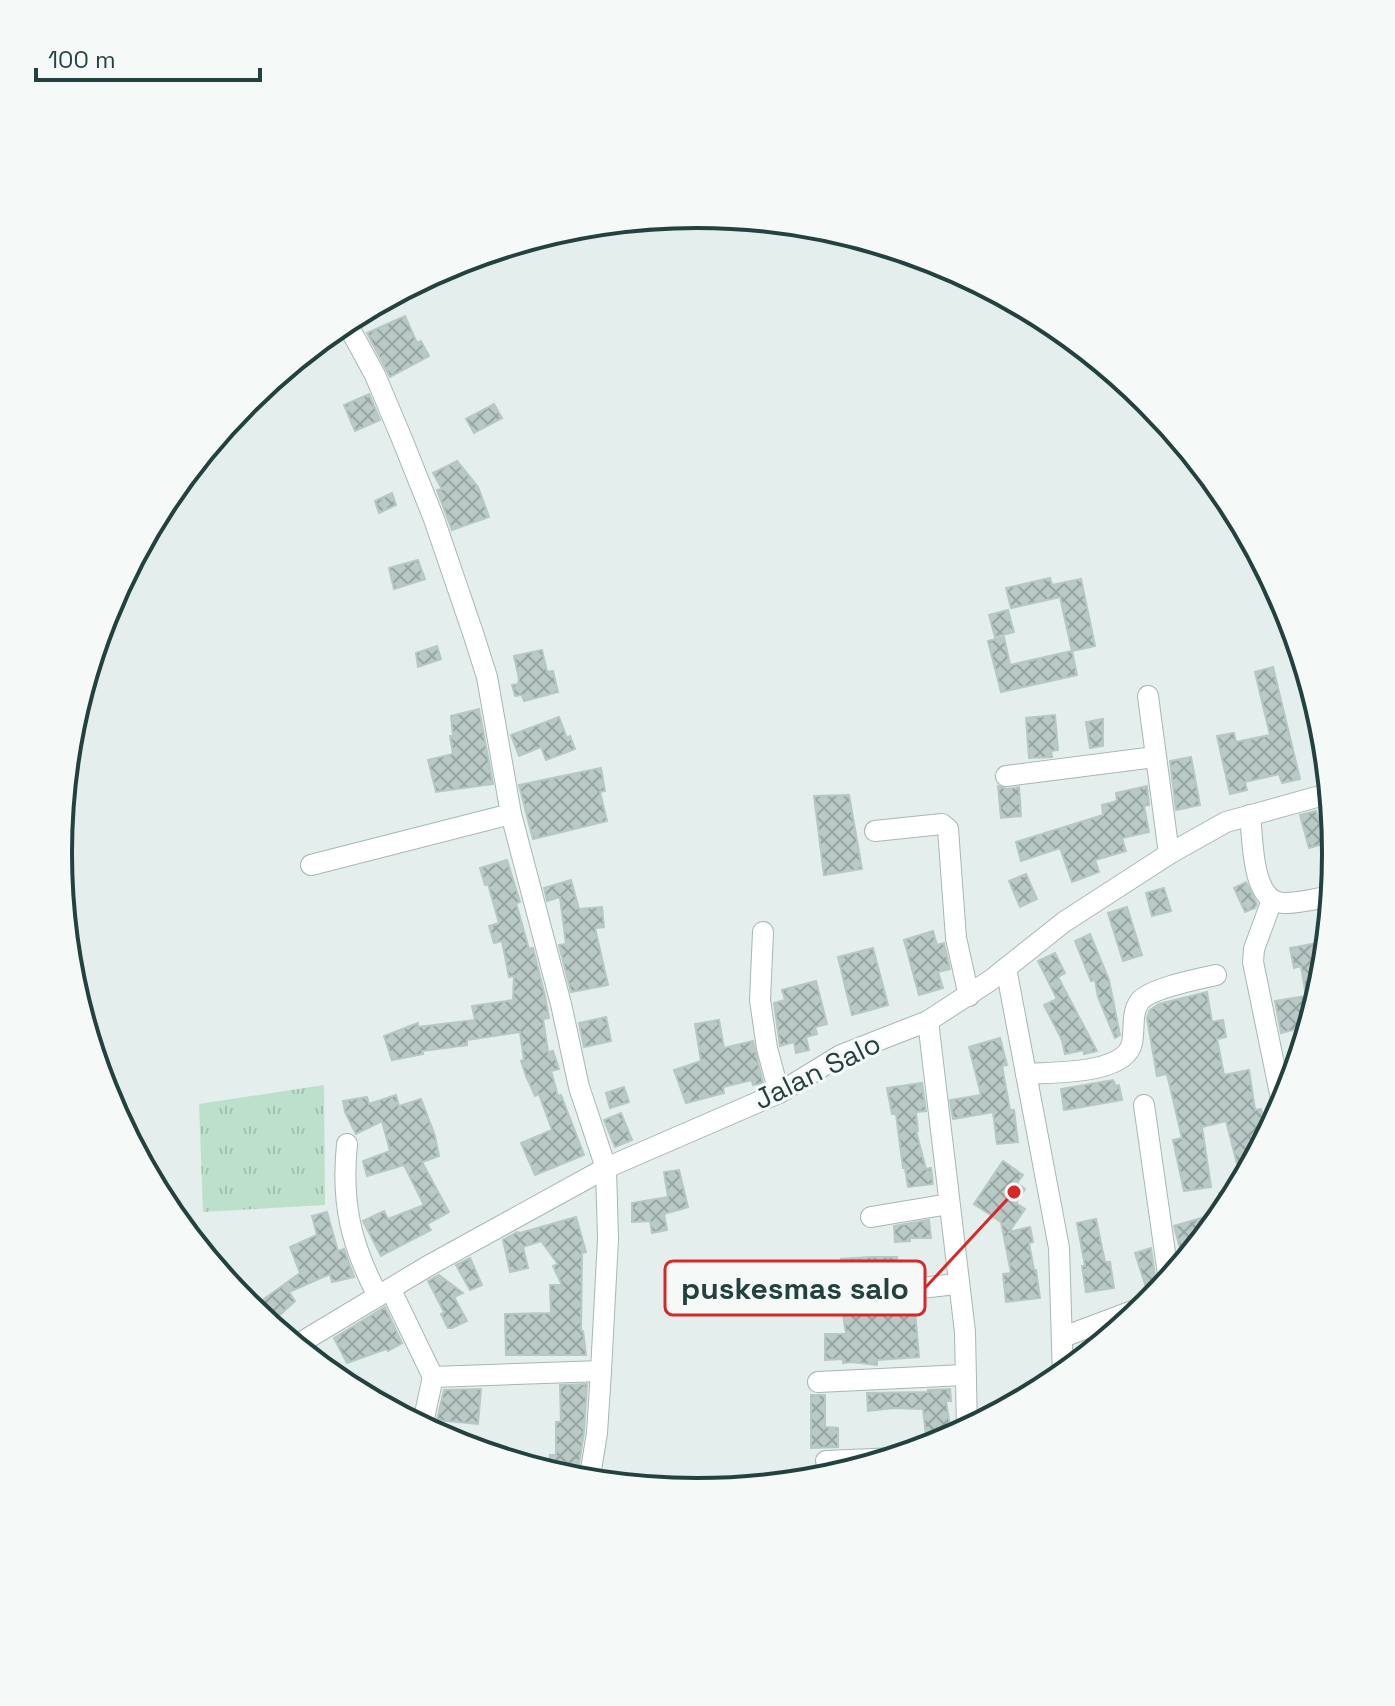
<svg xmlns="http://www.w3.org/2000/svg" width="1395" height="1706" font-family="'Space Grotesk',sans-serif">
<defs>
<pattern id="grass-tufts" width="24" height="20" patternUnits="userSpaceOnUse" patternTransform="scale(2)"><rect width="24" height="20" fill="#bde0cc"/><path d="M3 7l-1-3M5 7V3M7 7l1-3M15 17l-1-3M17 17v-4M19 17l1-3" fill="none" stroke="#a2c1b0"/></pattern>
<pattern id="building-cross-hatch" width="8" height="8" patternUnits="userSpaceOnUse" patternTransform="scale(2)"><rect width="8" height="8" fill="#b9c9c5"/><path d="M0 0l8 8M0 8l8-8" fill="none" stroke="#96a5a1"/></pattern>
</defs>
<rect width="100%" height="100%" fill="#e4eeec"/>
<!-- grass -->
<path fill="url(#grass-tufts)" d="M324 1085 325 1205 203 1212 199 1104Z"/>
<!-- building -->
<g fill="url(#building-cross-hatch)" stroke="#b6c8c4" stroke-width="2">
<path d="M405 316 417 343 421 341 429 356 390 377 367 333Z"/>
<path d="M369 394 380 420 355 431 344 405Z"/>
<path d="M494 404 502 418 474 433 466 419Z"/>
<path d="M457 461 478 487 489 517 452 530 437 490 442 489 433 473Z"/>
<path d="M392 493 396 505 379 513 375 501Z"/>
<path d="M418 560 425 579 394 589 389 568Z"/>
<path d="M1050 578 1052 585 1081 579 1095 646 1072 651 1060 597 1011 608 1006 588Z"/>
<path d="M1008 610 1014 632 995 637 989 615Z"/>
<path d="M1004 637 1010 665 1072 651 1077 675 1001 692 988 641Z"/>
<path d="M437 646 441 659 418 667 416 653Z"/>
<path d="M542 650 547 672 553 671 558 692 524 701 522 695 515 696 512 685 518 684 519 679 514 656Z"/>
<path d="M1273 667 1300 779 1282 783 1279 774 1245 782 1247 790 1230 794 1217 736 1234 733 1236 742 1270 735 1255 672Z"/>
<path d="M479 709 493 784 436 792 428 760 453 754 450 736H453L451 716Z"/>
<path d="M1055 715 1058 750 1051 751 1052 757 1029 758 1026 718Z"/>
<path d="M559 717 567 738 570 736 575 749 546 760 541 747 519 756 511 735Z"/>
<path d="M1103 719V746L1090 748 1086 722Z"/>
<path d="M1191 757 1200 805 1176 810 1170 761Z"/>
<path d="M601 768 605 791 600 792 607 821 533 839 519 785Z"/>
<path d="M998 786 1007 789 1019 787 1021 816 1001 818Z"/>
<path d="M1147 786 1149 805 1144 806 1149 832 1122 838 1126 851 1095 860 1099 872 1072 882 1060 848 1021 861 1016 842 1103 815 1102 805 1117 801 1116 793Z"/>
<path d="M849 795 862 869 824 875 814 796Z"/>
<path d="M1316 811 1326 843 1309 848 1300 815Z"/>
<path d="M507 860 520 902 516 903 529 949 533 948 545 996 549 1018 543 1019 548 1052 553 1051 559 1069 551 1071 558 1096 561 1095 584 1155 535 1175 521 1143 552 1130 539 1094 535 1096 526 1076 521 1061 524 1060 520 1032 467 1040V1045L422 1051 423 1054 392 1060 384 1036 418 1023V1027L475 1020 472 1006 513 1000 514 976 509 977 502 941 494 943 489 926 499 923 488 884 485 885 480 868Z"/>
<path d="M1026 874 1037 899 1020 907 1009 881Z"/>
<path d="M571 880 579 909 602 907 604 927 595 928 608 985 571 992 559 945 566 944 560 897 547 901 544 888Z"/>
<path d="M1246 882 1257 904 1255 908 1245 912 1234 888Z"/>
<path d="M1164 888 1171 911 1152 916 1146 893Z"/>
<path d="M1127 907 1142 955 1123 961 1108 913Z"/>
<path d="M933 931 937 945 944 943 950 969 938 972 943 988 919 995 904 940Z"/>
<path d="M1090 934 1109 980 1120 1035 1115 1038 1098 997 1095 980 1091 981 1075 941Z"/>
<path d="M1328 941 1325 978 1310 1026 1281 1033 1275 1001 1306 996 1301 966 1294 968 1290 948Z"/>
<path d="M873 948 888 1005 852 1015 838 957Z"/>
<path d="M1055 953 1065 973 1058 977 1097 1051 1084 1054V1050L1065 1054 1062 1040 1044 1005 1057 999 1038 961Z"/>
<path d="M816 981 827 1024 815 1027 817 1034 806 1037 809 1050 796 1053 794 1042 780 1046 774 1003 785 1000 782 990Z"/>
<path d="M1207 992 1212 1022 1223 1020 1226 1037 1217 1039 1224 1075 1249 1070 1255 1110 1261 1109 1268 1136 1242 1183 1226 1121 1202 1127 1211 1187 1184 1191 1173 1140 1182 1138 1167 1074 1157 1076 1147 1018 1150 1010 1159 1004Z"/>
<path d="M606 1017 611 1041 584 1047 579 1023Z"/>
<path d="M719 1020 724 1048 753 1041 763 1083 753 1085 752 1080 723 1087 724 1093 686 1103 674 1070 701 1061 695 1024Z"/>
<path d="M1000 1038 1007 1065 1002 1066 1010 1110H1014L1018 1142 997 1144 993 1112 953 1119 950 1100 981 1095 969 1047Z"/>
<path d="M1113 1080 1116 1086 1119 1085 1122 1100 1064 1110 1061 1089Z"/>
<path d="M922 1083 926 1111 916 1112 918 1131H916L926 1169 931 1168 933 1184 908 1187 905 1168H903L896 1114H892L887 1088Z"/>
<path d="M624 1087 629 1102 610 1108 606 1093Z"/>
<path d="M396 1095 399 1106 421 1099 435 1136 439 1156 422 1162 449 1212 427 1224 431 1230 381 1256 363 1221 384 1211 388 1219 424 1205 404 1165 367 1176 363 1161 390 1151 382 1121 356 1134 345 1112 343 1101 367 1097 369 1104Z"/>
<path d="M621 1113 632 1140 615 1147 604 1120Z"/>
<path d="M1003 1161 1023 1175 1017 1183 1025 1189 1016 1203 1025 1209 1009 1232 1030 1227 1033 1242 1029 1243 1034 1270H1036L1040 1298 1006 1302 1003 1274 1011 1273 1001 1222 974 1204Z"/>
<path d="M679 1170 688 1207 664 1214 667 1230 652 1233 650 1221 632 1222V1203L668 1197 664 1172Z"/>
<path d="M1240 1189 1229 1209 1197 1248 1181 1252 1174 1226 1222 1212 1219 1193Z"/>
<path d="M327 1212 338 1251 344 1249 354 1277 332 1282 330 1274 289 1292 295 1301 269 1325 250 1309 300 1273 290 1247 317 1235 312 1216Z"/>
<path d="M576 1217 586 1252 582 1253 581 1331H583L586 1355H506L505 1314 551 1313 550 1285H562L553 1266 558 1264 541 1241 523 1247 528 1268 510 1272 503 1240 517 1232 520 1233Z"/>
<path d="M1096 1219 1105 1262H1110L1114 1288 1086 1292 1082 1266H1085L1077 1223Z"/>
<path d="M929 1220 931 1238H910V1241L895 1242 894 1226Z"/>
<path d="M1151 1248 1156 1284 1146 1287 1135 1253Z"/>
<path d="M871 1257H897L898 1276 862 1279 861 1273 843 1275 841 1259Z"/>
<path d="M470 1258 482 1285 470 1290 456 1265Z"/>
<path d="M439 1275 463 1293 454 1297 467 1321 452 1328H448L441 1314 444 1312 428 1281Z"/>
<path d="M385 1307 402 1343 388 1351 386 1349 347 1363 334 1338Z"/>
<path d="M873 1309 915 1311 919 1357 877 1360V1365L851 1362 843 1363V1359L825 1360V1334H846L843 1315Z"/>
<path d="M587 1384 584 1432 578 1471 549 1468 550 1455H556V1422H561L560 1385Z"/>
<path d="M481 1389 478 1424 437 1420 444 1390Z"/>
<path d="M950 1389 951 1401H946L952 1438 942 1444 927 1445 923 1409 894 1408 868 1411 867 1393 928 1392V1390Z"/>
<path d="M811 1395H825V1427L838 1428V1447L811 1448Z"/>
</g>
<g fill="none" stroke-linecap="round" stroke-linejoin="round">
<defs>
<g id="minor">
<path d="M345 320 375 375 402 439 434 519 473 633 487 677 511 814 561 1004 579 1087 606 1168 608 1239 601 1371 597 1433 589 1482"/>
<path d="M1148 696 1169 854"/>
<path d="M1006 776 1155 757"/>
<path d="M1250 815C1253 838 1251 902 1283 903 1298 904 1317 898 1333 896"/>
<path d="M875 831 942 824 948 829 956 938 969 996"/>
<path d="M311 865 511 814"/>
<path d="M1272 900 1254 949 1253 962 1283 1108"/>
<path d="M763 932 760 1000 767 1048 779 1093"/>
<path d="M1006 968 1059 1248 1063 1376"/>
<path d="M928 1021 965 1332 967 1431"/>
<path d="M1026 1074C1052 1072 1125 1075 1132 1043 1135 1028 1131 1013 1140 1001 1151 988 1199 979 1216 975"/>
<path d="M1144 1105 1169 1281"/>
<path d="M347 1144C341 1203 351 1245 378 1296"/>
<path d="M871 1217 949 1204"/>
<path d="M391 1290 433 1377 601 1371"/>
<path d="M845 1296 957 1284"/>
<path d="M1063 1337 1151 1304"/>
<path d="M295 1346 428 1266 606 1168 779 1093 841 1055 928 1021 991 980 1064 922 1169 854 1226 822 1331 793"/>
<path d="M818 1382 964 1375"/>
<path d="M422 1427 433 1377"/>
<path d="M826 1461 896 1458"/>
</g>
</defs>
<!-- minor casing -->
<use href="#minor" stroke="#a6b7b4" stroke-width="22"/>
<!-- minor -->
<use href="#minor" stroke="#fff" stroke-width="20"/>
</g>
<g text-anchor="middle" stroke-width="6" stroke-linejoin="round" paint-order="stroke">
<!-- street labels -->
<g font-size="28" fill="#23413e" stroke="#f5faf9">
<text transform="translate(817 1071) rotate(-26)" y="10">Jalan Salo</text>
</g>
</g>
<!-- crop -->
<path d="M0 0H1395V1706H0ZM72 853a625 625 0 1 1 1250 0a625 625 0 1 1-1250 0Z" fill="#f5faf9" fill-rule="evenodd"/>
<path fill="none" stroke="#23413e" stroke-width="4" d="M72 853a625 625 0 1 1 1250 0a625 625 0 1 1-1250 0Z"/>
<!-- callouts -->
<path fill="none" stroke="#d62828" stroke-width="3" d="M1014 1192L925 1288"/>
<circle fill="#d62828" stroke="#f5faf9" stroke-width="3" cx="1014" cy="1192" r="8"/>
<rect fill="#f5faf9" stroke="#d62828" stroke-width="3" x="665" y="1261" width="260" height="54" rx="8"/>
<g font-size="30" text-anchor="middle" font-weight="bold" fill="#23413e">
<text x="795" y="1299">puskesmas salo</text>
</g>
<!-- scale -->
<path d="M36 68v12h224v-12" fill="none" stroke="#23413e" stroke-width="4"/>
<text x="48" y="68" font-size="24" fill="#23413e" stroke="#f5faf9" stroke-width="6" paint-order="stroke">100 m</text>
</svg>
